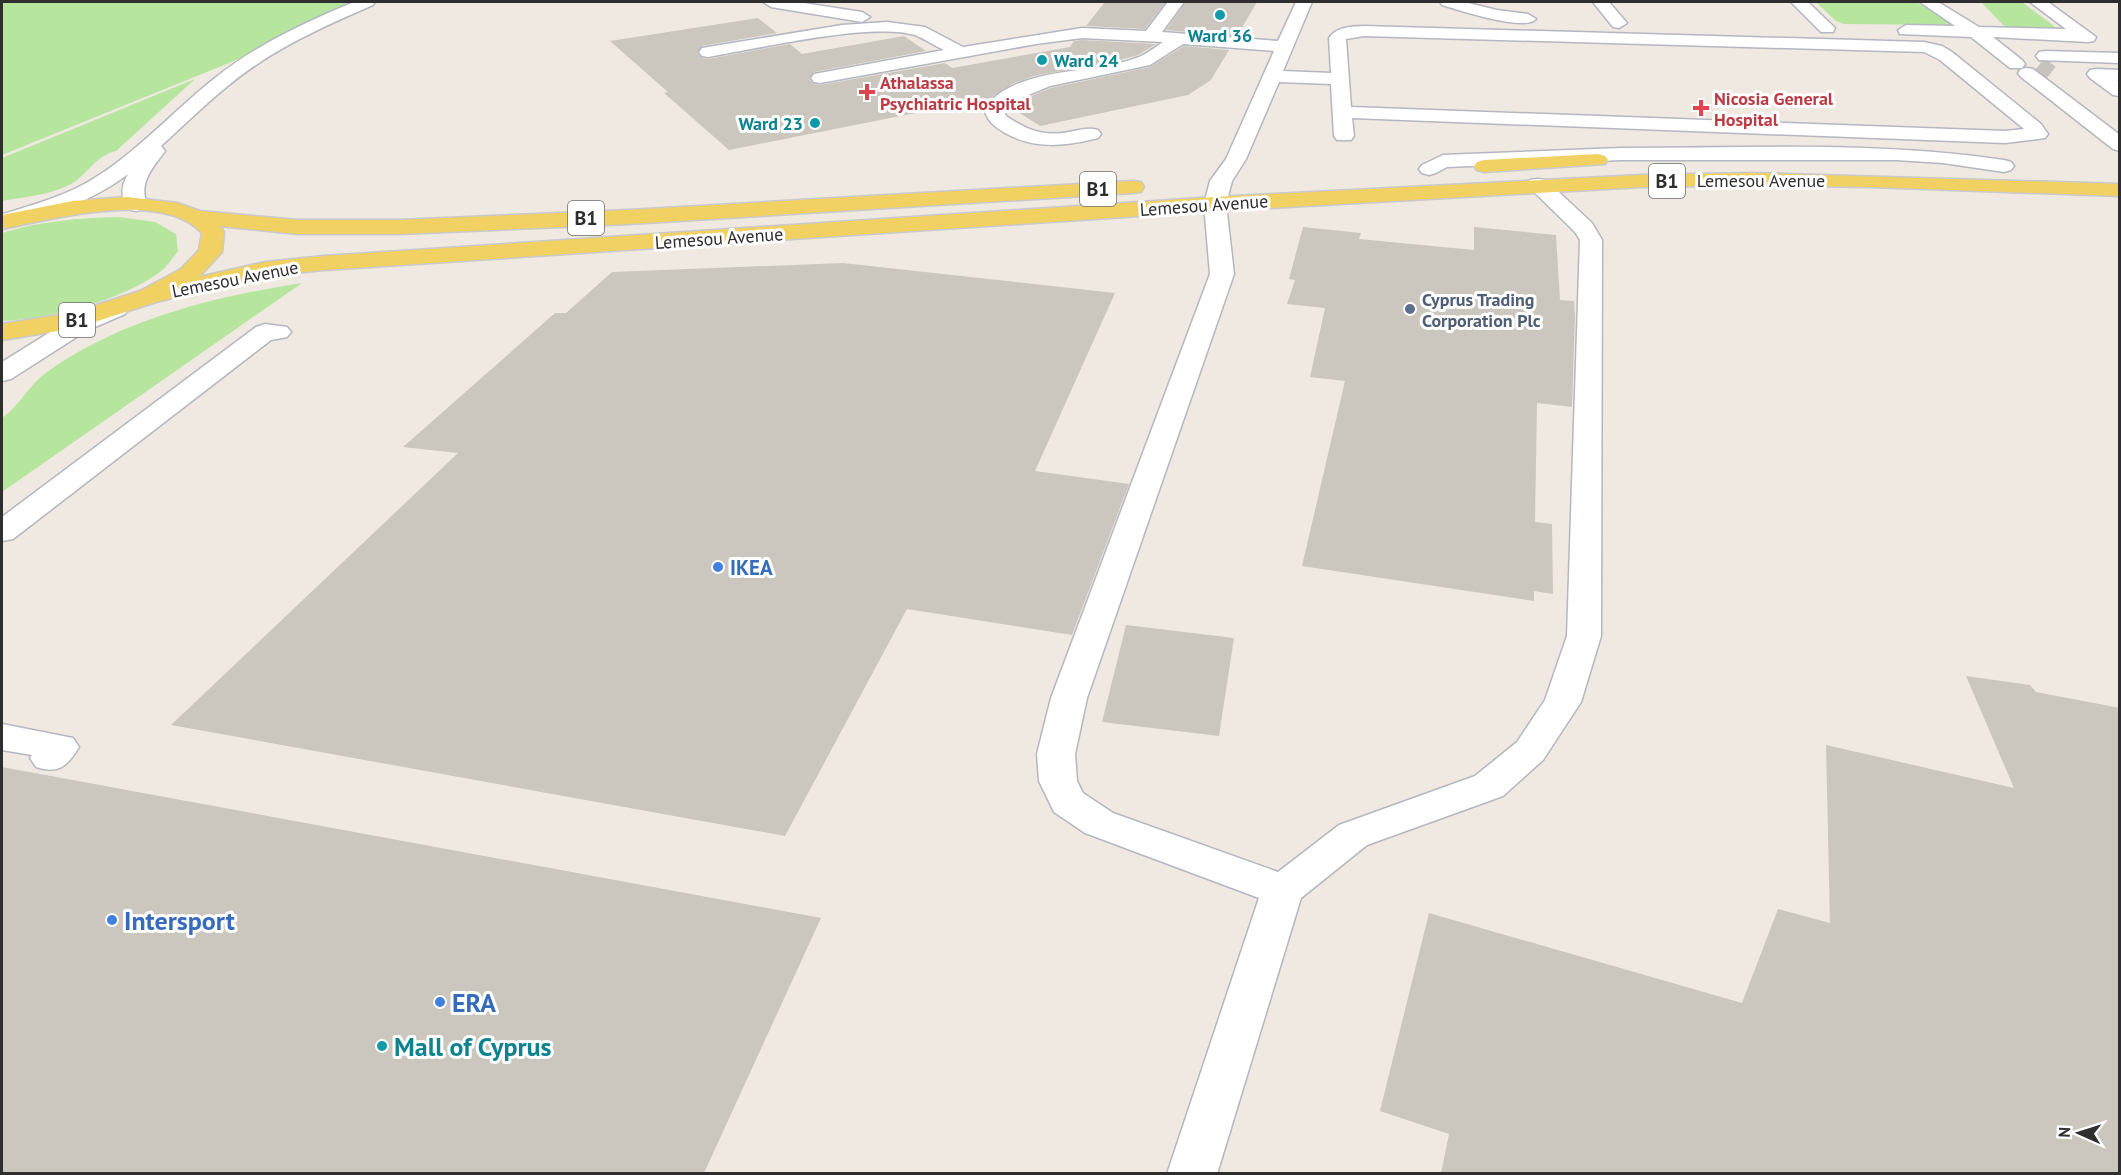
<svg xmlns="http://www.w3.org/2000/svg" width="2121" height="1175" viewBox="0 0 2121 1175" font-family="'PT Sans',sans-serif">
  <rect width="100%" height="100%" fill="#efe9e1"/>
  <g fill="#b6e59e">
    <path d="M 2,2 L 379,2 L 2,155 Z"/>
    <path d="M 1816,2 L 1916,2 L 1946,20 L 1950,25 L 1844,24 L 1836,21 Z"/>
    <path d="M 1981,2 L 2022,2 L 2058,29 L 2012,28 L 2003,25 Z"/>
    <path d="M 195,79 L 116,151 C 96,155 88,174 71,184 C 50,195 24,197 2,201 L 2,158 Z"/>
    <path d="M 119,217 L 155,222 L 176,234 L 178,251 C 172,258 167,267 160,272 C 121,301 49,319 2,321 L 2,233 C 40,221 79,218 119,217 Z"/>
    <path d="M 302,283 L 2,492 L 2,418 C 20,406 29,384 47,372 C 122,319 213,297 302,283 Z"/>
  </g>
  <g fill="#cbc7bf">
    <path d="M 1105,2 L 1166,2 L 1145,29 L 1086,26 Z"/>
    <path d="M 1186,2 L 1257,2 L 1237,36 L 1166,30 Z"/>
    <path d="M 758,18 L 777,33 L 702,46 L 697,53 L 702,58 L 708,59 L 790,44 L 802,54 L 904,36 L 926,51 L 814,72 L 809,79 L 814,84 L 820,85 L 945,63 L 952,68 L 1070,47 L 1074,41 L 1082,40 L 1156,44 L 1138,55 L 1120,60 L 1034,76 L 1014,83 L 991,98 L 729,150 L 664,93 L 668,92 L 610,41 Z"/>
    <path d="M 1184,46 L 1229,50 L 1211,80 L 1188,95 L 1040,126 L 1010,107 L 1015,103 L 1051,88 L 1150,67 Z"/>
    <path d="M 1303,227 L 1361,233 L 1359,239 L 1474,250 L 1474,227 L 1556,235 L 1560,300 L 1574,301 L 1575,317 L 1572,407 L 1537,403 L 1535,522 L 1552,524 L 1553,594 L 1534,591 L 1534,601 L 1302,566 L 1345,381 L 1310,377 L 1325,308 L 1287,304 L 1295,280 L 1289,279 Z"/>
    <path d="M 843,263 L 1115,293 L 1035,471 L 1129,484 L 1072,635 L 907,609 L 785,836 L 171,725 L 458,453 L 403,447 L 555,313 L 566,313 L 612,272 Z"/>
    <path d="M 1126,625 L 1234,638 L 1219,736 L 1102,722 Z"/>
    <path d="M 1966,676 L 2030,685 L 2036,692 L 2120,708 L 2120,1173 L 1441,1173 L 1449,1134 L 1380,1111 L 1429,913 L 1742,1003 L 1778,909 L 1830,923 L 1826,745 L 2014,788 Z"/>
    <path d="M 2,767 L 821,918 L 704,1173 L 2,1173 Z"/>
  </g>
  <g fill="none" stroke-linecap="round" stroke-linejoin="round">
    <path stroke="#c8c4bd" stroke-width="18" stroke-dasharray="18 9" stroke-linecap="butt" d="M 2039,65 L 2050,74"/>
    <defs>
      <g id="minor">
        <path d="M 354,2 L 375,2 L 373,5 C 322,27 271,50 229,85 C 205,104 183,126 161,146 L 165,151 C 153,168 138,182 147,204 L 144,209 L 136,211 L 128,209 C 120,197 121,186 128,174 C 94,200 52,215 11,226 L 2,221 L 3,214 C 32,205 62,197 88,182 C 136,154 172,112 215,78 C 256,45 306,22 354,2 Z"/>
        <path d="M 763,2 L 797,2 L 862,12 L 870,17 L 862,22 L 771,7 Z"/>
        <path d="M 1168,2 L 1184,2 L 1162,32 L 1278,41 L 1296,2 L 1312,2 L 1283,71 L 1331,73 L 1329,38 C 1338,26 1350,27 1364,26 L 1924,42 L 1942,46 L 1952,52 L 2041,124 L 2048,134 L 2045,138 L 2005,143 L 1352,118 L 1354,136 L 1351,140 L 1337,140 L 1334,136 L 1331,84 L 1279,82 L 1246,159 L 1232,181 L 1226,204 L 1234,274 L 1087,698 L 1075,754 L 1077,781 L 1083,793 L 1113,813 L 1278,872 L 1339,825 L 1475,776 L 1517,742 L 1545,700 L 1567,636 L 1580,240 L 1575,232 L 1527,185 L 1530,180 L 1538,179 L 1546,180 L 1592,223 L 1602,240 L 1601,636 L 1581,702 L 1543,760 L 1503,796 L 1367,845 L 1301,898 L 1217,1174 L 1167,1174 L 1259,898 L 1085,833 L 1054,812 L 1039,781 L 1037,754 L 1051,698 L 1210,274 L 1204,204 L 1210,181 L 1226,159 L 1274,51 L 1183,44 L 1150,65 L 1050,86 L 1014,101 L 1004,110 L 1006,116 C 1027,130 1043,137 1069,132 C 1079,130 1088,127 1098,130 L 1101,134 L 1098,138 C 1065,146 1036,150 1005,133 C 994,126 988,122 984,109 C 1015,65 1095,75 1139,57 C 1148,53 1155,47 1163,42 L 1082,38 L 1036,44 L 820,83 L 814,82 L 811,78 L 814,74 L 944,50 C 935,46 925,39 915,35 C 870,22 757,49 708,57 L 702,56 L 699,52 L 702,48 L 708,47 L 842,25 L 887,22 L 925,27 L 963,47 L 1082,28 L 1146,31 ZM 1364,36 L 1924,52 L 1940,60 L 2024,129 L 2005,131 L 1351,107 L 1346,39 Z"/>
        <path d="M 1440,2 L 1464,2 L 1497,10 L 1528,14 L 1536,19 C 1525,32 1459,10 1442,5 Z"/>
        <path d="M 1593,2 L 1609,2 L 1627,23 L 1619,28 L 1613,27 Z"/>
        <path d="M 1791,2 L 1808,2 L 1835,28 L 1833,32 L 1821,32 Z"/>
        <path d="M 1920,2 L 1938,2 L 1979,27 L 2066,29 L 2030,2 L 2048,2 L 2096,37 L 2094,41 L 2088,42 L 1993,37 L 2022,60 L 2025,64 L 2022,68 L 2010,68 L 1971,37 L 1900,34 L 1898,30 L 1906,25 L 1955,26 Z"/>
        <path d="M 2045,51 L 2120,53 L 2120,63 L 2039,60 L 2036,56 L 2039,52 Z"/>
        <path d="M 2027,68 L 2033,69 L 2120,135 L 2120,151 L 2113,149 L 2021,77 L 2018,73 L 2021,69 Z"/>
        <path d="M 2096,69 L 2120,70 L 2120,80 L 2117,80 L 2120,82 L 2120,96 L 2113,95 L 2090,78 L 2087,74 L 2090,70 Z"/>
        <path d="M 1621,148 C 1749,148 1877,141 2004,160 L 2011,162 L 2014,166 L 2011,170 L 2004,172 L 1943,163 L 1896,160 L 1621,160 L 1447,167 L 1436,173 L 1429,175 L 1422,173 L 1419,169 L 1422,165 L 1443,155 Z"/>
        <path d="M 116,302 L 125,304 L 128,309 L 125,314 L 86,331 L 11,379 L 2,381 L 2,362 L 68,321 Z"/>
        <path d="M 265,324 L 287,327 L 291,332 L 287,337 L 271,340 L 13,539 L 2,541 L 2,517 L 256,327 Z"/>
        <path d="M 2,724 L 73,738 L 79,747 C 67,767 58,774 36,767 L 30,758 L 32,755 L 2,750 Z"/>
      </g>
      <g id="major">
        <path d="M 1598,154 L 1605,156 L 1608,160 L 1605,164 L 1484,172 L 1477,170 L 1474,166 L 1477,162 L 1484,160 Z"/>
        <path d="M 1754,173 L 2120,184 L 2120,196 L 1872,187 L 1754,185 L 1642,187 L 1215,211 L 324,270 L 265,276 L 156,302 L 76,328 L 2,340 L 2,324 L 72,313 L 140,291 L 181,269 L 199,250 L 202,233 C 162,189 52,219 2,229 L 2,215 L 73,201 L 127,197 L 177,203 L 200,211 L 298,220 L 399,220 L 629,210 L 1133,181 L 1141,182 L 1144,187 L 1141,192 L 1133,193 L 629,224 L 399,234 L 298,234 L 220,226 L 224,232 L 222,252 L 199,277 L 265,262 L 324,256 L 1215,197 L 1642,175 Z"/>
      </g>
    </defs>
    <use href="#minor" stroke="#b4b7c1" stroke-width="3"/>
    <use href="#major" stroke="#c9c9c9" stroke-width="3"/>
    <use href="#minor" fill="#fff" fill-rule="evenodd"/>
    <use href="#major" fill="#f2d163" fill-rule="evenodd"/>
  </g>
  <g fill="#0f9aa8" stroke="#fff" stroke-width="2">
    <circle cx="1220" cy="15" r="6"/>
    <circle cx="1042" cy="60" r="6"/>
    <circle cx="815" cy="123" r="6"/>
    <circle cx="382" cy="1046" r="6"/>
  </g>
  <g fill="#e0444e" stroke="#fff" stroke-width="2">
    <path d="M864 83h6v6h6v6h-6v6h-6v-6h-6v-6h6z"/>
    <path d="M1698 99h6v6h6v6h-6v6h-6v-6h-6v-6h6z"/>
  </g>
  <circle fill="#5c6f8a" stroke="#fff" stroke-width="2" cx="1410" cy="309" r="6"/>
  <g fill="#3f7fe0" stroke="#fff" stroke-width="2">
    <circle cx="718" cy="567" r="6"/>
    <circle cx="112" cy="920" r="6"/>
    <circle cx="440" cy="1002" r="6"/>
  </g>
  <g text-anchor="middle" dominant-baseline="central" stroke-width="6" stroke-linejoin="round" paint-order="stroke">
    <g font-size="18" font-weight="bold" fill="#0d838f" stroke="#fff">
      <text x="1220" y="35">Ward 36</text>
      <text x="1054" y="60" text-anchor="start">Ward 24</text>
      <text x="803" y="123" text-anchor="end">Ward 23</text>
    </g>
    <g font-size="18" font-weight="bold" fill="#be3a42" stroke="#fff" text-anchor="start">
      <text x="880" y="82">Athalassa<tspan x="880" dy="21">Psychiatric Hospital</tspan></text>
      <text x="1714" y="98">Nicosia General<tspan x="1714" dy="21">Hospital</tspan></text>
    </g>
    <g font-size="18" fill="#2e2e2e" stroke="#fff">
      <text x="1761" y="180">Lemesou Avenue</text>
      <text transform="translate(1204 205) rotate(-4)">Lemesou Avenue</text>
      <text transform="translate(719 238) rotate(-4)">Lemesou Avenue</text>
      <text transform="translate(235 279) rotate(-11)">Lemesou Avenue</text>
    </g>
    <g font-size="18" font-weight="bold" fill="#4e5e75" stroke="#fff" text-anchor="start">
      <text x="1422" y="299">Cyprus Trading<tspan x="1422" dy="21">Corporation Plc</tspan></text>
    </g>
    <g fill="#fff" stroke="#6d6d6d" stroke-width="1.5">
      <rect x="1649" y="164" width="36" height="34" rx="4.5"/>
      <rect x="1080" y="172" width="36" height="34" rx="4.5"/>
      <rect x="568" y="201" width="36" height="34" rx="4.5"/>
      <rect x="59" y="303" width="36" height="34" rx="4.5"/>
    </g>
    <g font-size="20" font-weight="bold" fill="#2e2e2e">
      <text x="1667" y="181">B1</text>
      <text x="1098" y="189">B1</text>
      <text x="586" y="218">B1</text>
      <text x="77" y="320">B1</text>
    </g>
    <g font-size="21" font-weight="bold" fill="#366cbe" stroke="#fff" text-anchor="start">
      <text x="730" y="567">IKEA</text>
    </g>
    <g font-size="26" font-weight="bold" fill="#366cbe" stroke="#fff" text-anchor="start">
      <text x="124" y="920">Intersport</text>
      <text x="452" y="1002">ERA</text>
    </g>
    <g font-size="26" font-weight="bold" fill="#0d838f" stroke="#fff" text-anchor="start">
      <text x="394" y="1046">Mall of Cyprus</text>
    </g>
  </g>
  <rect width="2121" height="1175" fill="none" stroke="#2e2e2e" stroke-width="6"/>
  <g transform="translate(2079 1133) rotate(273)" stroke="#ffffff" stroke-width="4.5" paint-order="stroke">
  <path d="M0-4.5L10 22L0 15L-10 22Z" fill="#2e2e2e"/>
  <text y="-9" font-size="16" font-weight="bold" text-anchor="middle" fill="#2e2e2e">N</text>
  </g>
</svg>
